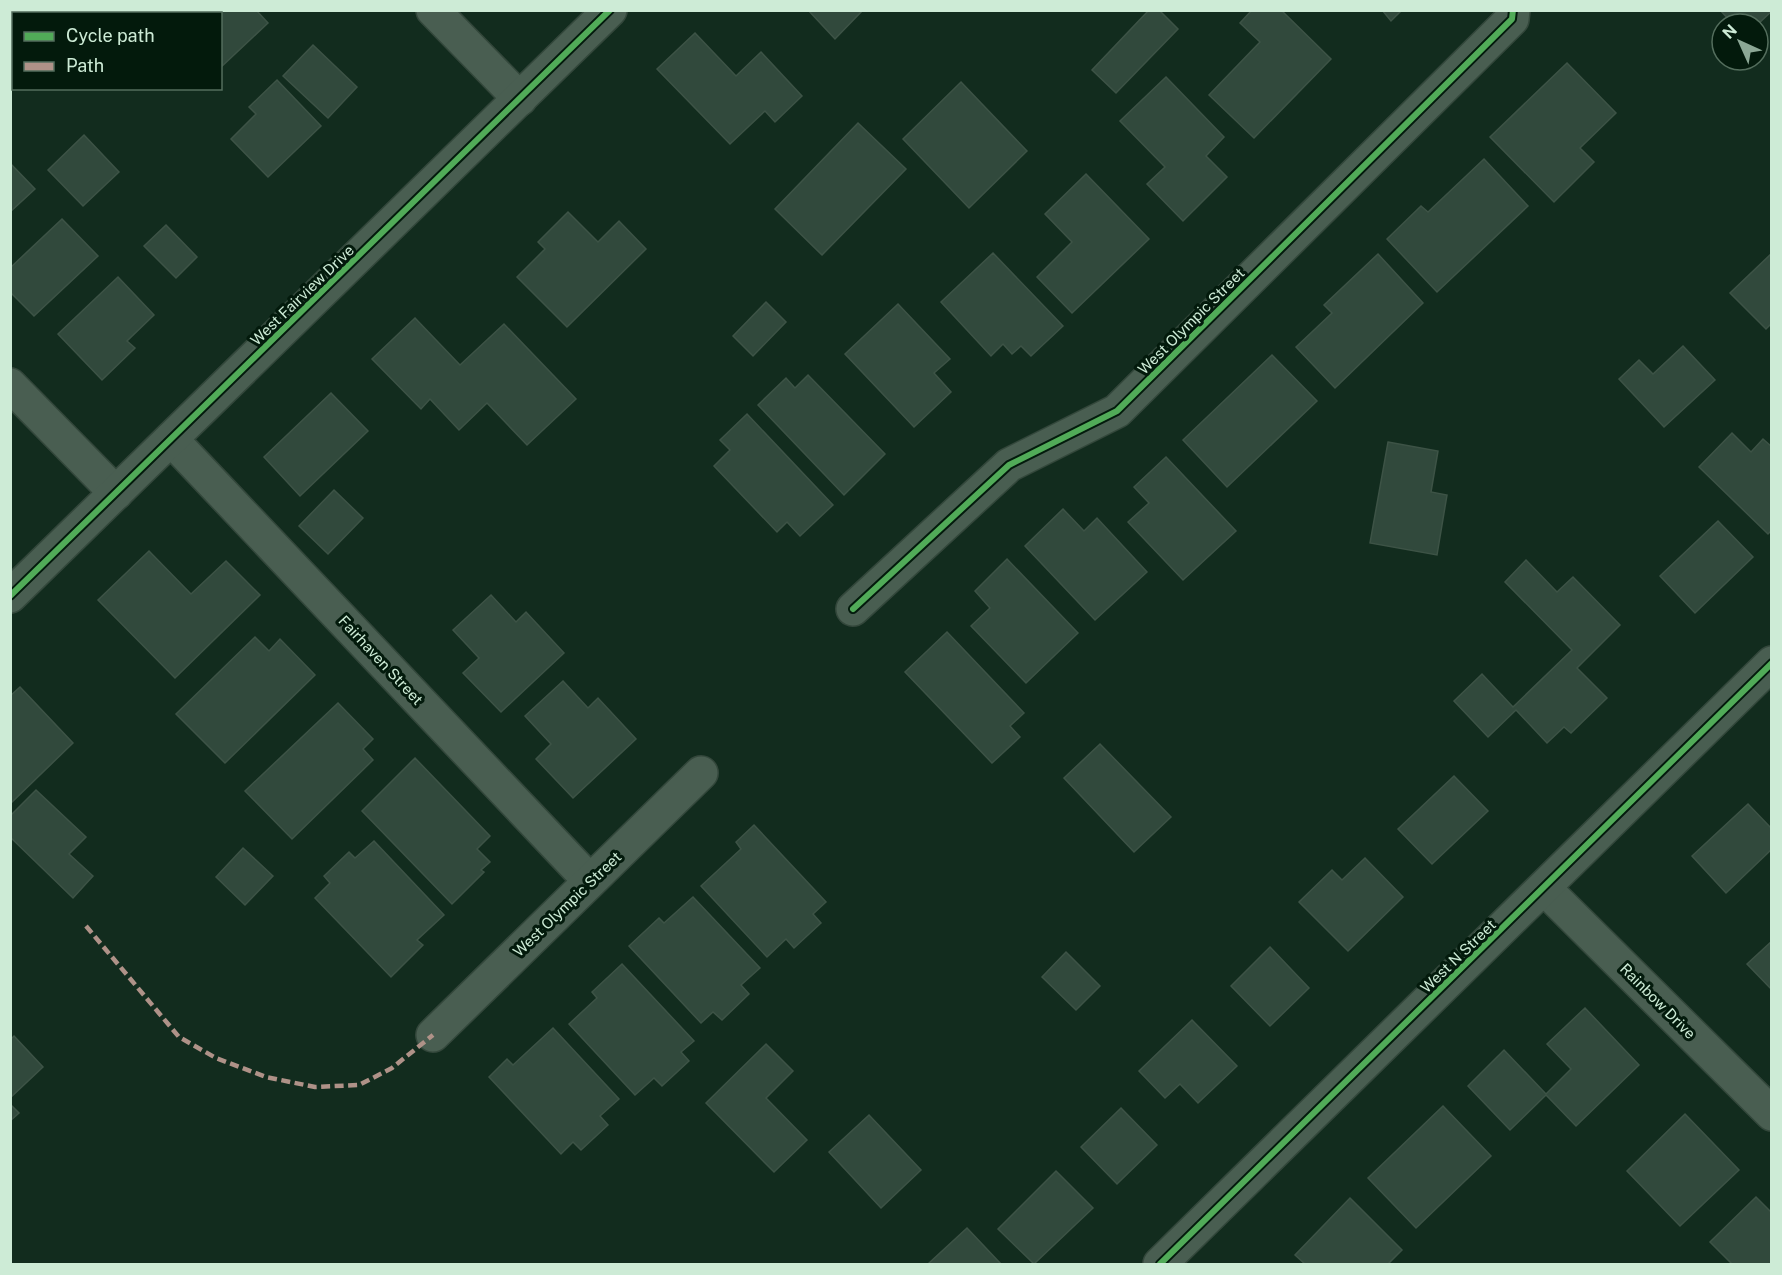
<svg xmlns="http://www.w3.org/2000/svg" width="1782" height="1275" viewBox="0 0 1782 1275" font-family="'Public Sans',sans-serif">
  <rect width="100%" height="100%" fill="#122c1e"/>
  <g fill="#31493c" stroke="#3d5346" stroke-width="1.5">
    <path d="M 136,10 L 165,10 L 162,14 L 139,14 Z"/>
    <path d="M 190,10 L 256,10 L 268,23 L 220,68 L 220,14 L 187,14 Z"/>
    <path d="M 808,10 L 863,10 L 835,39 Z"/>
    <path d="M 1149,10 L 1159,10 L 1178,29 L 1116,93 L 1092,70 Z"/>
    <path d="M 1252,10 L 1281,10 L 1331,59 L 1254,138 L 1209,95 L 1260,42 L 1240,23 Z"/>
    <path d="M 1382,10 L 1402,10 L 1391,21 Z"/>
    <path d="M 1720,10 L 1772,10 L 1772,11 L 1758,24 L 1733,24 Z"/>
    <path d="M 695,33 L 736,76 L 761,52 L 802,96 L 775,122 L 765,111 L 730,144 L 657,69 Z"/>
    <path d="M 313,45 L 357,87 L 328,118 L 283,76 Z"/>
    <path d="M 1567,63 L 1616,113 L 1580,148 L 1594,162 L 1554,202 L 1490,137 Z"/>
    <path d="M 1166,77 L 1224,137 L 1206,156 L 1227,177 L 1183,221 L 1147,184 L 1165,167 L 1120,121 Z"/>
    <path d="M 277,80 L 321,126 L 268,177 L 231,139 L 256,114 L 249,107 Z"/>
    <path d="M 961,82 L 1027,151 L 969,208 L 903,139 Z"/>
    <path d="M 858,123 L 906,169 L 822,255 L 775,209 Z"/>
    <path d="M 84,135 L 119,172 L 83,206 L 48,170 Z"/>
    <path d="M 1484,159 L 1528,206 L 1437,292 L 1387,239 L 1421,206 L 1428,212 Z"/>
    <path d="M 10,163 L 35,189 L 10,212 Z"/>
    <path d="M 1086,174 L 1149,239 L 1072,313 L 1037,277 L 1072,242 L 1045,214 Z"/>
    <path d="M 568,212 L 598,242 L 619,221 L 646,249 L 567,327 L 517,277 L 545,249 L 538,242 Z"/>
    <path d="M 62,219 L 98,256 L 34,316 L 10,292 L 10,268 Z"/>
    <path d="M 166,225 L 197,257 L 176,278 L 144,246 Z"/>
    <path d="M 993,253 L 1063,326 L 1031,356 L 1021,346 L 1012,354 L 1003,344 L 991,356 L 941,302 Z"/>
    <path d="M 1772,253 L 1772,323 L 1766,329 L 1730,293 Z"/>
    <path d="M 1378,254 L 1423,303 L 1335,388 L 1296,347 L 1332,313 L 1324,305 Z"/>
    <path d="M 118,277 L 154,315 L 127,341 L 135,348 L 102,380 L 58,334 Z"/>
    <path d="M 766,302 L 786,322 L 753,356 L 733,336 Z"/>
    <path d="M 898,304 L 950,359 L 934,373 L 951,392 L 914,427 L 845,354 Z"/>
    <path d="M 415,318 L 460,365 L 504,324 L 576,399 L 527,445 L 487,403 L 459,430 L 430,399 L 421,409 L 372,359 Z"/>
    <path d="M 1683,346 L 1715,380 L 1664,427 L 1619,379 L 1639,360 L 1653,374 Z"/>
    <path d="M 1272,355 L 1317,401 L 1227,487 L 1183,440 Z"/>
    <path d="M 808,375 L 885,454 L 844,495 L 758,405 L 786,378 L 795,388 Z"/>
    <path d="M 331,393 L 368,431 L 300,496 L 264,457 Z"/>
    <path d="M 747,414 L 833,505 L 800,536 L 787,522 L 777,532 L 714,466 L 730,450 L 720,440 Z"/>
    <path d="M 1732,433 L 1751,452 L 1763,439 L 1772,447 L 1772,530 L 1768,534 L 1699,467 Z"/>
    <path d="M 1388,442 L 1438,451 L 1431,492 L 1447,495 L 1437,555 L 1370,543 Z"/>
    <path d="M 1166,457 L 1236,531 L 1183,580 L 1128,522 L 1149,503 L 1134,487 Z"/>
    <path d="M 334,490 L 363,518 L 328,554 L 299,526 Z"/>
    <path d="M 1063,509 L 1084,531 L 1097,518 L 1147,572 L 1095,620 L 1025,546 Z"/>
    <path d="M 1718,521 L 1753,557 L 1695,613 L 1660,576 Z"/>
    <path d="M 149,551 L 191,594 L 226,561 L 260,595 L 175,678 L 98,600 Z"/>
    <path d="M 1007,559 L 1078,633 L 1026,683 L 971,626 L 990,608 L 975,591 Z"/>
    <path d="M 1526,560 L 1557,592 L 1573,577 L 1620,625 L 1577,668 L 1607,698 L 1571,733 L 1564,727 L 1547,743 L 1516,710 L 1488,737 L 1454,701 L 1482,674 L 1513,707 L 1572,650 L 1505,582 Z"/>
    <path d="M 491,595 L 516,622 L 526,612 L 564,653 L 501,712 L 463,673 L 479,658 L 453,630 Z"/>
    <path d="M 947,632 L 1024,713 L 1010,726 L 1020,737 L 992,763 L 905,672 Z"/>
    <path d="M 255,637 L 269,651 L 280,639 L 315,675 L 225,763 L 176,714 Z"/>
    <path d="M 563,681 L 588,708 L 598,698 L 636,739 L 573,798 L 536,759 L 551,744 L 525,716 Z"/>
    <path d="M 20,687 L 73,743 L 10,804 L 10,696 Z"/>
    <path d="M 338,703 L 373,739 L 363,749 L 373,760 L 292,839 L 245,791 Z"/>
    <path d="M 1100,744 L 1171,817 L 1134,852 L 1064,778 Z"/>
    <path d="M 415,758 L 490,836 L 477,849 L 490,862 L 481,870 L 484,872 L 452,904 L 362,811 Z"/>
    <path d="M 1454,776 L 1488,811 L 1432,864 L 1398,829 Z"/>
    <path d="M 36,790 L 86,837 L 69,854 L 93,876 L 73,898 L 10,837 L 10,816 Z"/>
    <path d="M 1748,804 L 1772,829 L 1772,849 L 1726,893 L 1692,856 Z"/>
    <path d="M 754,825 L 826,902 L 813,914 L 821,923 L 794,948 L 786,939 L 767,957 L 701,886 L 741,849 L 736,842 Z"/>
    <path d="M 374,841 L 444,915 L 417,940 L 423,945 L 391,977 L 315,898 L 330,883 L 324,876 L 349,852 L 355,858 Z"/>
    <path d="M 243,848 L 273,876 L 245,905 L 216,877 Z"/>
    <path d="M 1365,858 L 1403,897 L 1348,951 L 1299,902 L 1332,870 L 1342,880 Z"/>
    <path d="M 693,897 L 760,968 L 741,985 L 749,994 L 722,1020 L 713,1012 L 701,1023 L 629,946 L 659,918 L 664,923 Z"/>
    <path d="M 1772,941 L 1772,990 L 1747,964 Z"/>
    <path d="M 1270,947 L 1309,988 L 1270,1026 L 1231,986 Z"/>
    <path d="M 1066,952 L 1100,986 L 1076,1010 L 1042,977 Z"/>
    <path d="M 622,964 L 694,1041 L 681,1052 L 689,1061 L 662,1086 L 654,1078 L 635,1095 L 569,1024 L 597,998 L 592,992 Z"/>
    <path d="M 1585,1008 L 1639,1065 L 1576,1126 L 1546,1095 L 1510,1130 L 1468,1086 L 1504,1050 L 1546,1094 L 1571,1069 L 1547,1044 Z"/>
    <path d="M 1192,1020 L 1237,1066 L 1198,1103 L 1180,1084 L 1165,1098 L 1139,1071 Z"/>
    <path d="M 553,1028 L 619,1099 L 600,1116 L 608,1125 L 581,1150 L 573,1142 L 561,1154 L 489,1077 L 507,1059 L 513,1065 Z"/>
    <path d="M 14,1036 L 43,1067 L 10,1098 L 10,1040 Z"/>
    <path d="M 766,1044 L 793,1071 L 766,1098 L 807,1140 L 774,1172 L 706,1103 Z"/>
    <path d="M 10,1104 L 19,1113 L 10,1121 Z"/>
    <path d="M 1443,1106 L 1491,1156 L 1416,1228 L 1368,1178 Z"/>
    <path d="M 1121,1108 L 1157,1145 L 1117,1184 L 1081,1147 Z"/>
    <path d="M 1685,1114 L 1739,1170 L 1680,1226 L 1627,1171 Z"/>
    <path d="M 869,1115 L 921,1170 L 881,1208 L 829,1152 Z"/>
    <path d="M 1056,1171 L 1093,1208 L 1034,1264 L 998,1229 Z"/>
    <path d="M 1756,1197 L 1772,1213 L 1772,1264 L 1732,1264 L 1710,1242 Z"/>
    <path d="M 1350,1198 L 1402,1250 L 1388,1264 L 1305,1264 L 1295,1255 Z"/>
    <path d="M 967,1228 L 1001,1264 L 928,1264 Z"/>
  </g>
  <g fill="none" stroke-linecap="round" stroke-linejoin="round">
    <defs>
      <g id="minor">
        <path d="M 433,10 L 520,99"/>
        <path d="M 10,385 L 116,493"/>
        <path d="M 171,439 L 590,881"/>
        <path d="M 10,596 L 610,10"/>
        <path d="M 853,609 L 1009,465 L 1117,411 L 1512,19 L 1513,10"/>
        <path d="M 1544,888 L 1772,1114"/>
        <path d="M 433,1035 L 701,773"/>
        <path d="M 1160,1264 L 1772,663"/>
      </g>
    </defs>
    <use href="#minor" stroke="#33473b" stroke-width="36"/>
    <use href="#minor" stroke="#495e51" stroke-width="33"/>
    <path stroke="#af9288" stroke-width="4.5" stroke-dasharray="9 4.5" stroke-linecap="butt" d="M 86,926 L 179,1037 L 216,1058 L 266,1077 L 315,1087 L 359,1085 L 392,1068 L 433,1035"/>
    <defs>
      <g id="cycleway">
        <path d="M 10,596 L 610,10"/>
        <path d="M 853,609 L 1009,465 L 1117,411 L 1512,19 L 1513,10"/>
        <path d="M 1160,1264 L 1772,663"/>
      </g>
    </defs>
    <use href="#cycleway" stroke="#031a0c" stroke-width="10"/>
    <use href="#cycleway" stroke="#51ab58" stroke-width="6"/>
  </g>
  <g text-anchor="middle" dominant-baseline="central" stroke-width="6" stroke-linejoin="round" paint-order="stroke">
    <g font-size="15" fill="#cdebd6" stroke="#031a0c">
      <text transform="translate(302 295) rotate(-44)">West Fairview Drive</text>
      <text transform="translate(1191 321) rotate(-45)">West Olympic Street</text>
      <text transform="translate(381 660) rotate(47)">Fairhaven Street</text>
      <text transform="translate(567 904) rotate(-44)">West Olympic Street</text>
      <text transform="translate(1458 956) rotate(-44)">West N Street</text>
      <text transform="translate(1658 1001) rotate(45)">Rainbow Drive</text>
    </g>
  </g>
  <rect width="1782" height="1275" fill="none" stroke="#cdebd6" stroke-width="24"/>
  <rect x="12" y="12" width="210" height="78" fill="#031a0c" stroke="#546e5d" stroke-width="1.5"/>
  <rect x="24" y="32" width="30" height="9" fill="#51ab58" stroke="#546e5d" stroke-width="1.5"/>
  <text x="66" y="42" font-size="18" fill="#cdebd6">Cycle path</text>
  <rect x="24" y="62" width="30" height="9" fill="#af9288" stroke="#546e5d" stroke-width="1.5"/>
  <text x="66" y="72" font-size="18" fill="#cdebd6">Path</text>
  <g transform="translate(1740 42) rotate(315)"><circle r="28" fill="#031a0c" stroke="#546e5d" stroke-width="1.5"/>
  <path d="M0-4.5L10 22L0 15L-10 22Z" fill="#8ca896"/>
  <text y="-9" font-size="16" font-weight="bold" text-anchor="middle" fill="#cdebd6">N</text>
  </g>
</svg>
